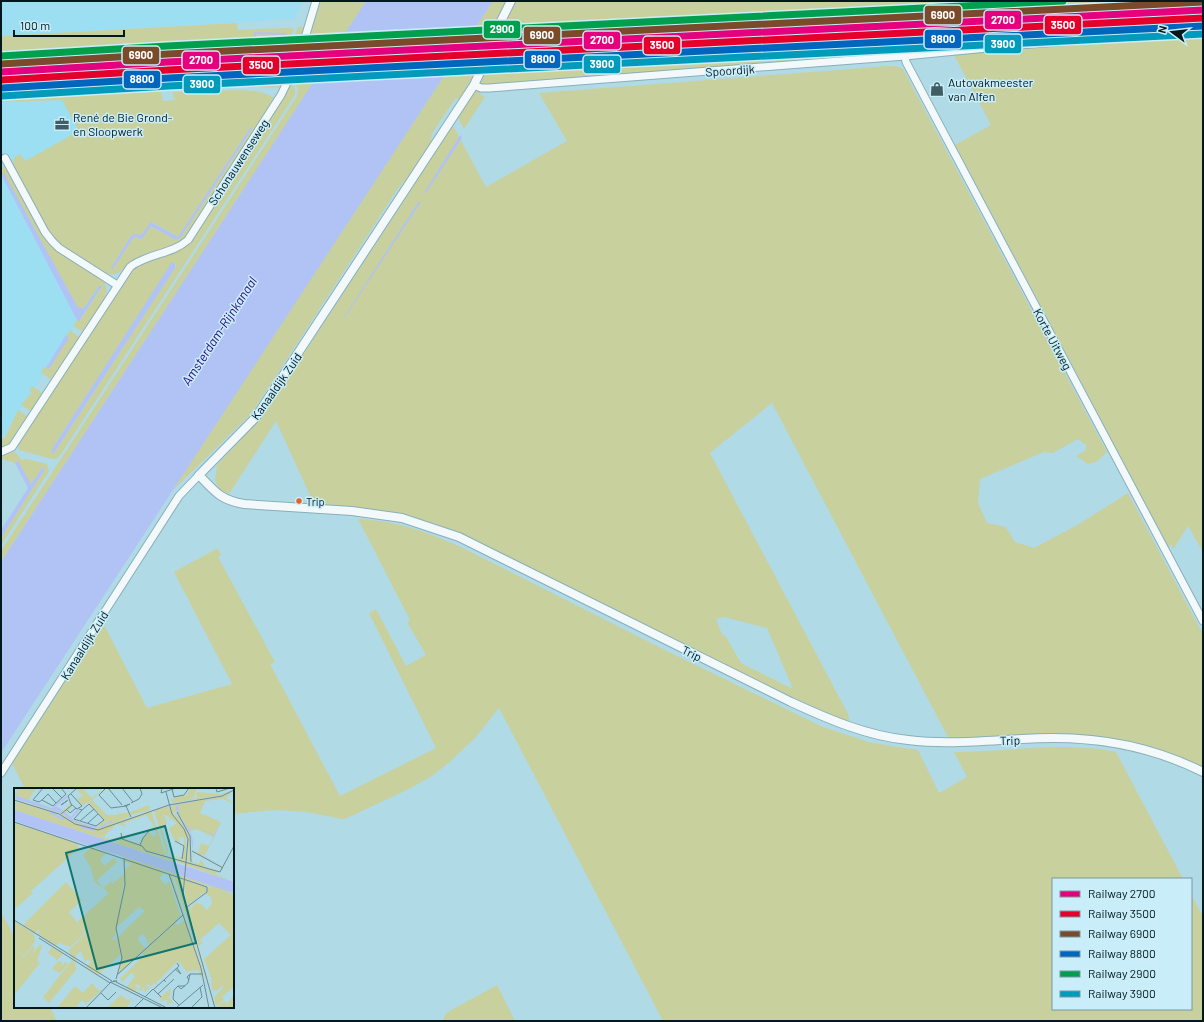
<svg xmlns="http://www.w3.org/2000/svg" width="1204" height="1022" viewBox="0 0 1204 1022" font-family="Barlow,sans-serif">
  <rect width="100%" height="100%" fill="#b1dae7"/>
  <g fill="#9cdef2">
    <path d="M 1,1 L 303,1 L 294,19 L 1,36 Z"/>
    <path d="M 1157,1 L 1203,1 L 1203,13 L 516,48 L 514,50 L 276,61 L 262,64 L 116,69 L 1,77 L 1,58 L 299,45 Z"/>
    <path d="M 70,98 L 89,135 L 116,263 L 3,437 L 1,437 L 1,99 Z"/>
  </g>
  <g fill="#c8d09e" fill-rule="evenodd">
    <path d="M 321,1 L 361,1 L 365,3 L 1,562 L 1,551 L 297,96 L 298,88 L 293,81 L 307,44 Z"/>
    <path d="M 493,1 L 506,1 L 493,25 L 484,54 L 461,98 L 455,99 L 431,135 L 432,142 L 413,172 L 399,187 L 255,408 L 247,418 L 171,492 Z"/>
    <path d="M 516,1 L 726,2 L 1157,1 L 499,34 L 506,18 Z"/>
    <path d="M 1189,14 L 1188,30 L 999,43 L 920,51 L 493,86 L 482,85 L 480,81 L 494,51 L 514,50 L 515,48 L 1017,24 Z"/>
    <path d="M 237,23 L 238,30 L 289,28 L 294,29 L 287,46 L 1,58 L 1,36 Z"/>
    <path d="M 298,27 L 305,27 L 299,46 L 290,46 Z"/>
    <path d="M 1197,33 L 1203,33 L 1203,552 L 1188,526 L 1174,548 L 1172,548 L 1172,544 L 1167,548 L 1164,546 L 1088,395 L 955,145 L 991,125 L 953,53 L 1011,50 L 1012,47 L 1175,35 L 1177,37 L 1194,35 Z"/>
    <path d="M 284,60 L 294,60 L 286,78 L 280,72 Z"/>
    <path d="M 280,61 L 277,72 L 285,81 L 283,86 L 278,88 L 238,86 L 1,93 L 1,77 L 116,69 L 262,64 Z"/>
    <path d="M 889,66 L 896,66 L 903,69 L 1107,452 L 1096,462 L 1088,464 L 1076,456 L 1086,450 L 1086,445 L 1078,439 L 1053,453 L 1044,452 L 980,479 L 978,503 L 987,523 L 1006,527 L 1015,542 L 1034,548 L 1079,524 L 1128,493 L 1203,634 L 1203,768 L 1121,741 L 1096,737 L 1067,735 L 949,739 L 772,403 L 710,453 L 848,714 L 850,723 L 831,716 L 781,692 L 451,531 C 405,512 364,510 314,504 L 276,421 L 229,494 L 221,490 L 217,485 L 215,480 L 217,465 L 263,416 L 398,210 L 452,124 L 486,187 L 567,141 L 539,93 ZM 724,617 L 767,628 L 793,689 L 741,663 L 726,637 L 722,634 L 716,619 Z"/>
    <path d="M 291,84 L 295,88 L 295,95 L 61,454 L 56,459 L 52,459 L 19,450 L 18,448 L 19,443 L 128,274 C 131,270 135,266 139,263 C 158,253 174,258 191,241 ZM 174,262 L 176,265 L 175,268 L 54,453 L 52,453 L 52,449 L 172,263 Z"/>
    <path d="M 243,90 L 261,92 L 273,97 L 273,102 L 187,235 C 174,252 149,248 132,261 C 122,269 119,278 105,273 L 60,245 L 50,233 L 13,165 L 14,158 L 20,154 L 25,161 L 79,131 L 62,100 L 1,102 L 1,96 L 161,92 L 163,101 L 176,100 L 173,97 L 173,92 ZM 251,127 L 252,129 L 180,238 L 176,240 L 151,226 L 141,239 L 135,237 L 133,238 L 113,269 L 111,269 L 111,268 L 131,236 L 141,235 L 152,222 L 178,237 Z"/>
    <path d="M 480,91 L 480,94 L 485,97 L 464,129 L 457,116 L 471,93 Z"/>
    <path d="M 1,166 L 6,168 L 8,171 L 45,238 C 59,256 83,267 102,280 C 106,284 108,289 106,294 C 104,304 89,321 83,330 L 81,331 L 73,326 L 77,320 L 81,319 L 102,286 L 99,286 L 84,308 L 80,308 L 77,306 L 4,174 L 1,175 Z"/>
    <path d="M 70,330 L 79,337 L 52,378 L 50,379 L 41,372 L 44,367 L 48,369 Z"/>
    <path d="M 32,386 L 41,392 L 42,394 L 32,410 L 29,410 L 21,405 L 32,392 L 29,391 Z"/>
    <path d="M 18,410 L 28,417 L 10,444 L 1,448 L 1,438 L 5,438 Z"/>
    <path d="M 12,451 L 15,452 L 22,460 L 26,459 L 47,464 L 49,471 L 1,545 L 1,538 L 45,469 L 42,468 L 32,483 L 29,483 L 18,461 L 15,463 L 1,459 L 1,455 Z"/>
    <path d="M 358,519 C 371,520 383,521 396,524 C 419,529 440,538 461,547 L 665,650 L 823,727 L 872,743 L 918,750 L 939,793 L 967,777 L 954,752 C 1008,752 1062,741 1116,752 L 1183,879 L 1053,879 L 1053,1009 L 1191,1009 L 1191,894 L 1203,917 L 1203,1021 L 663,1021 L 499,708 L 475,738 L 451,761 L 432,776 L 411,788 L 347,818 L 342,819 L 307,812 L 275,810 L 233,814 L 233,789 L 25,789 L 12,763 L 103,623 L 147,708 L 232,684 L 174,572 L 218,548 L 221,555 L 218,557 L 275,662 L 270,664 L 340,796 L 436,748 L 369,613 L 376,609 L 406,666 L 426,655 L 407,622 L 410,620 Z"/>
    <path d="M 1,912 L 15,938 L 15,1007 L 50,1007 L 57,1021 L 1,1021 Z"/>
    <path d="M 497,985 L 515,1021 L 441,1021 L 443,1020 L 446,1013 Z"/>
  </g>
  <g fill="#b1c3f4">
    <path d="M 366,1 L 493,1 L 1,753 L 1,562 Z"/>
    <path d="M 251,127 L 252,129 L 180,238 L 176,240 L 151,226 L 142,239 L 135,237 L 133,238 L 113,269 L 111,269 L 111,268 L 131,236 L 134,234 L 141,235 L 151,222 L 178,237 Z"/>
    <path d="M 460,135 L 462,138 L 426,193 L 424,193 Z"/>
    <path d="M 4,173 L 77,306 L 80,308 L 84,308 L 99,286 L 102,286 L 79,321 L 77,320 L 2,176 Z"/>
    <path d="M 419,201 L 421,202 L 345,317 L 344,317 Z"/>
    <path d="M 172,262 L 175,263 L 175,268 L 54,453 L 52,453 L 52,449 Z"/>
    <path d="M 66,335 L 69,338 L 49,369 L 46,368 Z"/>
    <path d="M 18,461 L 31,484 L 42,468 L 45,469 L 1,538 L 1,530 L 28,488 L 15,463 Z"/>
  </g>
  <g fill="#b1dae7">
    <path d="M 472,36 L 462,52 L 326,59 L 336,43 Z"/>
    <path d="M 297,45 L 291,61 L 284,61 L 289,46 Z"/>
  </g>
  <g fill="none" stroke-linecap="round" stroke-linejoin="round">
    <path stroke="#b1c3f4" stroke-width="2" d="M 254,73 L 255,33 L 286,34"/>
    <defs>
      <g id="minor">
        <path d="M 905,56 L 906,62 L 1203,621"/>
        <path d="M 474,85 L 481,88 L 489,88 L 905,56 L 1019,45 L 1203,31"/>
        <path d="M 5,158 L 45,232 L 52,241 L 59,248 L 117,285"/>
        <path d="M 1,452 L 12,447 L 130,267 C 148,253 171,255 188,240 L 281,95 L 297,62 L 304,41 L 316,1"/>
        <path d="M 1,773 L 179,496 L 199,475"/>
      </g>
      <path id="tertiary" d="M 511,1 L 496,31 L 490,51 L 474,85 L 256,417 L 199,475 C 215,492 221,500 244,504 L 352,511 L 402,518 L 459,537 L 791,702 C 828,719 867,736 908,740 C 956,746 1005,738 1054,738 C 1105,738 1157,749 1203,772"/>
    </defs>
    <use href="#minor" stroke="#88afba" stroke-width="9"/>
    <use href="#tertiary" stroke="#88afba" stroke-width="10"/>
    <use href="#minor" stroke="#f3f9fb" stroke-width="7"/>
    <use href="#tertiary" stroke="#f3f9fb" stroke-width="8"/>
    <defs>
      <path id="rail-1" d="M 1,72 L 168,62 L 1203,10"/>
      <path id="rail-2" d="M 1,80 L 168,70 L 1203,18"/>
      <path id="rail-3" d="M 1,64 L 168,54 L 1203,2"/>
      <path id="rail-4" d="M 2,88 L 169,78 L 1203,26"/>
      <path id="rail-5" d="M 1,56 L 167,46 L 1063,1"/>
      <path id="rail-6" d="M 2,96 L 169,86 L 1203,34"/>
    </defs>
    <use href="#rail-1" stroke="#c9eef9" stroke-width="10"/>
    <use href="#rail-2" stroke="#c9eef9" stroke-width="10"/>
    <use href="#rail-3" stroke="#c9eef9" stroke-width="10"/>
    <use href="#rail-4" stroke="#c9eef9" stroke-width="10"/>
    <use href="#rail-5" stroke="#c9eef9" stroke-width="10"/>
    <use href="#rail-6" stroke="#c9eef9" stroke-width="10"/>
    <use href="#rail-1" stroke="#e5007d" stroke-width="7"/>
    <use href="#rail-2" stroke="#e4002b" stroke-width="7"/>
    <use href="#rail-3" stroke="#7a4b2a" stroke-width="7"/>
    <use href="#rail-4" stroke="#0065bd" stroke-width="7"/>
    <use href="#rail-5" stroke="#009f4e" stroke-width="7"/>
    <use href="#rail-6" stroke="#009abc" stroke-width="7"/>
  </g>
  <defs>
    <symbol id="shop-bare" viewBox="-9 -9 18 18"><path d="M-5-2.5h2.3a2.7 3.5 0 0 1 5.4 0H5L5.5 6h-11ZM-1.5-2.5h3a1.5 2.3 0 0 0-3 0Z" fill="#405c64" stroke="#c9eef9" stroke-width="2.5" paint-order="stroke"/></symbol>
    <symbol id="office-bare" viewBox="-9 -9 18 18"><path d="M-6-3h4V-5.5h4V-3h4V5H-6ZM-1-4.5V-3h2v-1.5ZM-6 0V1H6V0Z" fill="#405c64" stroke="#c9eef9" stroke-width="2.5" paint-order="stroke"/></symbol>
  </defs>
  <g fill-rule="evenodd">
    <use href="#shop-bare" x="927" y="79" width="20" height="20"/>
    <use href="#office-bare" x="52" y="114" width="20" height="20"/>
  </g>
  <circle fill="#e66122" stroke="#c9eef9" stroke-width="1.5" cx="299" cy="501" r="3.5"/>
  <g text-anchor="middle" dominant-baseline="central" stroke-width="3" stroke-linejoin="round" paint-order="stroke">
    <g font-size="11" fill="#03181e" stroke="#c9eef9" text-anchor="start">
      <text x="306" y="501">Trip</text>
    </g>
    <g font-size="12" fill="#03181e" stroke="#c9eef9">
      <text transform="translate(730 70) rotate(-4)">Spoordijk</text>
      <text transform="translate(238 162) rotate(-57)">Schonauwenseweg</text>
      <text transform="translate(1053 339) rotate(62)">Korte Uitweg</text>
      <text transform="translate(276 386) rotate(-55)">Kanaaldijk Zuid</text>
      <text transform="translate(84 645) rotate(-58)">Kanaaldijk Zuid</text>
      <text transform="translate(692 653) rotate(26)">Trip</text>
      <text transform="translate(1010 740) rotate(-2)">Trip</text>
    </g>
    <g font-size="12" fill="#03181e" stroke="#c9eef9" text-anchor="start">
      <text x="948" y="82">Autovakmeester<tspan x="948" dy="14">van Alfen</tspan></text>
      <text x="73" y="117">René de Bie Grond-<tspan x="73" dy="14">en Sloopwerk</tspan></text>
    </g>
    <g font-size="13" font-style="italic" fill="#270588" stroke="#c9eef9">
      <text transform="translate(219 331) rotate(-57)">Amsterdam-Rijnkanaal</text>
    </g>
  </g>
  <g transform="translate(14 788)">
    <rect width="220" height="220" fill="#b1dae7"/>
    <path d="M 23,0 L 17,7 L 15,13 L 3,8 L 2,1 L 2,10 L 47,25 L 56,16 L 55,12 L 58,18 L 50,27 L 78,40 L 94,37 L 99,34 L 98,32 L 93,37 L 90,34 L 90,37 L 83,39 L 90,31 L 74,14 L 69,18 L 63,11 L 69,8 L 61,0 L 68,0 L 78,10 L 91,0 L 78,12 L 93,27 L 104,27 L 103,23 L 105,26 L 115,24 L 115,29 L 96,37 L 137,23 L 152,68 L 131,62 L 150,69 L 162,70 L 162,72 L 160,74 L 0,22 L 4,19 L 0,19 L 0,15 L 5,15 L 0,13 L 42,26 L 62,36 L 48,27 L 50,24 L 47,26 L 1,11 L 2,1 ZM 132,27 L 140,37 L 135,42 L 140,39 L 142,47 L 140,49 L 135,44 L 128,51 L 127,57 L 108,50 L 108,44 L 104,54 L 89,49 L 103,36 L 112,39 L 110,35 ZM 177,0 L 181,0 L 182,2 L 180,9 L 174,11 L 183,10 L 182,4 L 206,6 L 220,2 L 208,7 L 158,15 L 157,11 L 173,7 ZM 220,3 L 212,10 L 220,16 L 209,11 L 191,13 L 186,25 L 207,34 L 191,67 L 187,67 L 209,79 L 205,83 L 192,79 L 206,83 L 207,79 L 181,65 L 181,67 L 180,64 L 178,73 L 185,76 L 187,71 L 191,78 L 187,78 L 203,83 L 202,86 L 220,94 L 163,74 L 164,70 L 184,77 L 178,74 L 179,64 L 184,65 L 187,55 L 195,58 L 199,49 L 182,41 L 176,43 L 166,28 L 163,18 L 183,13 L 162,18 L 163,23 L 159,25 L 157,18 L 158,17 L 160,21 L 159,17 L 210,8 ZM 135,17 L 136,22 L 117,27 L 116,24 ZM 154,18 L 172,45 L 172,70 L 174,71 L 173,48 L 160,26 L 162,25 L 175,47 L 176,73 L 159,68 L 169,69 L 170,49 L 165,49 L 166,54 L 160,52 L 155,40 L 163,35 L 150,26 L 153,35 L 147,39 L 154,62 L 154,69 L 140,22 ZM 0,35 L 63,55 L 65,60 L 17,103 L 19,105 L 0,122 ZM 77,59 L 93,65 L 86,71 L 90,78 L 100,70 L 103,74 L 83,92 L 89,100 L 101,90 L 97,95 L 98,96 L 110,86 L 110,92 L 102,147 L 98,150 L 100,152 L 103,150 L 107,166 L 84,187 L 72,179 L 77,174 L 74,171 L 71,174 L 67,163 L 62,167 L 63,173 L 56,168 L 57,166 L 54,163 L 72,145 L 63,134 L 95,105 L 80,93 L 77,80 L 69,67 ZM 107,68 L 209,101 L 220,106 L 118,74 ZM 111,71 L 150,85 L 145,90 L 152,97 L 155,93 L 167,128 L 135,157 L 130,146 L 126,147 L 124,153 L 132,160 L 105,186 L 108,166 L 104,149 L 131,123 L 125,119 L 103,139 L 111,96 L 110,82 L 117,76 L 109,73 ZM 155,88 L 158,88 L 189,188 L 186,189 L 185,182 L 175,183 L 170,187 L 173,184 L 164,173 L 148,189 L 150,191 L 147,190 L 142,194 L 144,196 L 141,202 L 143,197 L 141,195 L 137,198 L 133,196 L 131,199 L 135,198 L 136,199 L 131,204 L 129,199 L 128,203 L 124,202 L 127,198 L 122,196 L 121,199 L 124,200 L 120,204 L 112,200 L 121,188 L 117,185 L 108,194 L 106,191 L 130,167 L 128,165 L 161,135 L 164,137 L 171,132 ZM 160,88 L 193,99 L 192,103 L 173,118 L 169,92 L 168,104 L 201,220 ZM 52,94 L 68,112 L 55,124 L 71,145 L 56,159 L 46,155 L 41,158 L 23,146 L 26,143 L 24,142 L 21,145 L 9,137 ZM 199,99 L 220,107 L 220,199 L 208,209 L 210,212 L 202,218 L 200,209 L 209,200 L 208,198 L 203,203 L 198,202 L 197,189 L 190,171 L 217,147 L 205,135 L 186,152 L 189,155 L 185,158 L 173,120 L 177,119 L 177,126 L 178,118 L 182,115 L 187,116 L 203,133 L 193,122 L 198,115 L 197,109 L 191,106 L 194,100 ZM 0,133 L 20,146 L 21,154 L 10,168 L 0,161 ZM 26,156 L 28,158 L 23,173 L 26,175 L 0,207 L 0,161 L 10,169 L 19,158 L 21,159 L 19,165 ZM 38,159 L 49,166 L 43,172 L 34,165 ZM 58,172 L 61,175 L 62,182 L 35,215 L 38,218 L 29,209 ZM 44,173 L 48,174 L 48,178 L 51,174 L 54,176 L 46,185 L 38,181 ZM 78,195 L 84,202 L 88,202 L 72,216 L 68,212 L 61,220 L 43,220 L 61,198 L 69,205 ZM 157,200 L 156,209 L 153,208 L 159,214 L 153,217 L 153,212 L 147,213 L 145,206 L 148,208 ZM 107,207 L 113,212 L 117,211 L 113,220 L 93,220 ZM 220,207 L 220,220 L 202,220 L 210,213 L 213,216 Z" fill="#c8d09e" fill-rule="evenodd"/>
    <path d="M 2,1 L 3,8 L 38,20 L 53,7 L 53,10 L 42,18 L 49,22 L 47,25 L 2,11 ZM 183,13 L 164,18 L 166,29 L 175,41 L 181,40 L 184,40 L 200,47 L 207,34 L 191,68 L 209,79 L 181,63 L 191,68 L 200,48 L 184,40 L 176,41 L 179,53 L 179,63 L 176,45 L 165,29 L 162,21 L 162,18 ZM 63,21 L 66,22 L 58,30 L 64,34 L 83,39 L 90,37 L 91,34 L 93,37 L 97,32 L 99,34 L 89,39 L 78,40 L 58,33 L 49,26 L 51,24 L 57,29 ZM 0,22 L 220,94 L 220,105 L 0,33 Z" fill="#b1c3f4"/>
    <path fill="none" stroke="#b1c3f4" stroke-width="2" d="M 36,25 L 50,31M 67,39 L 80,42"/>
    <path fill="none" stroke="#6b8c97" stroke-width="1" d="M 29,0 L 19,12 L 25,14 L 28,12 L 39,18 L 52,6 L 47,0M 38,0 L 48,10M 92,0 L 85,7 L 97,20 L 112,18 L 116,16 L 110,18M 94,0 L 108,17M 108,0 L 119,14M 148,0 L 147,5 L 162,0M 202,0 L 203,4 L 216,0M 158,1 L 160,9 L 170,7 L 175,0M 152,4 L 158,26 L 170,41 L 174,51 L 169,107 L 201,220M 57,6 L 68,18 L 63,21 L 57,16M 0,12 L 45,26 L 61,36 L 84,42 L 155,17 L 208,8 L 220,2M 28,12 L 34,6 L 42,15M 53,13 L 47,17 L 54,12M 117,15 L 125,11 L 128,6 L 126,0M 57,16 L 54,8 L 63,0M 112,18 L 117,29M 65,21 L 68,22 L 75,16 L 90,32 L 82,38 L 60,31 L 68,22M 53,22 L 56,25 L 62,20M 163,24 L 176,48 L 177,74M 47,26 L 58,17M 66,33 L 80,21M 0,34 L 193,99 L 193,104 L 173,119M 74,35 L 84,26M 107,45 L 108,51 L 128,58 L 132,63 L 206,84 L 220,58M 161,53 L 170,58 L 168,71M 126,57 L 129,50 L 135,43M 178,63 L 209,80M 155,86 L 187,180 L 195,220M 0,132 L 98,193M 25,150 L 96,195M 161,181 L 167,186 L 163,180M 104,186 L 169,127M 102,191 L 108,170 L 102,140 L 111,97 L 110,70M 150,192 L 165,178 L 163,175M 175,192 L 173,189 L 176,186 L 189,186M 96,194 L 149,220M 102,194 L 153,220M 164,198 L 167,201 L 174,195 L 176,186M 140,201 L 150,192 L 152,194M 87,205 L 94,212 L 102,204M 144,206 L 160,191M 131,209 L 139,201 L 147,209M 165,217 L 159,211 L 160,202 L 164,198 L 171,198M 72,220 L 97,194 L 103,193 L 99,193M 120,220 L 129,211M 162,220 L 189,197M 177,220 L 188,209 L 186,199"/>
    <path fill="#0f766e" fill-opacity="0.15" stroke="#0f766e" stroke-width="2" d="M 151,38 L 182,155 L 83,181 L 52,65 Z"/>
    <rect width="220" height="220" fill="none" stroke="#03181e" stroke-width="2"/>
  </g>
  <g stroke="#c9eef9" stroke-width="1.5">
    <rect x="924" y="5" width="38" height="20" rx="4" fill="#7a4b2a"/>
    <rect x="984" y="10" width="38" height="20" rx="4" fill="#e5007d"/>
    <rect x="1044" y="15" width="38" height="20" rx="4" fill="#e4002b"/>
    <rect x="483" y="20" width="38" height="19" rx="4" fill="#009f4e"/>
    <rect x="523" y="26" width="38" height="19" rx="4" fill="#7a4b2a"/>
    <rect x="924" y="29" width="38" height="20" rx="4" fill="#0065bd"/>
    <rect x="583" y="31" width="38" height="19" rx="4" fill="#e5007d"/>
    <rect x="984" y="34" width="38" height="20" rx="4" fill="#009abc"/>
    <rect x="643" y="36" width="38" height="19" rx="4" fill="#e4002b"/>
    <rect x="122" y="46" width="38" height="19" rx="4" fill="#7a4b2a"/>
    <rect x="524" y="50" width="37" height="19" rx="4" fill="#0065bd"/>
    <rect x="182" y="51" width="38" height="19" rx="4" fill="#e5007d"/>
    <rect x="583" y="55" width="38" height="19" rx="4" fill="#009abc"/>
    <rect x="242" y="56" width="38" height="19" rx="4" fill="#e4002b"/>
    <rect x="123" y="70" width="38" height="19" rx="4" fill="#0065bd"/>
    <rect x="183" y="75" width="38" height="19" rx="4" fill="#009abc"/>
  </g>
  <g font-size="11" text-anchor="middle" font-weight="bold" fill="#fff">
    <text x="943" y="19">6900</text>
    <text x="1003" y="24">2700</text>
    <text x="1063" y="29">3500</text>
    <text x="502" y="33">2900</text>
    <text x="542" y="39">6900</text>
    <text x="943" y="43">8800</text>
    <text x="602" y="44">2700</text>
    <text x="1003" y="48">3900</text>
    <text x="662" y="49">3500</text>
    <text x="141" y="59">6900</text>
    <text x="543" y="63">8800</text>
    <text x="201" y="64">2700</text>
    <text x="602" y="68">3900</text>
    <text x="261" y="69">3500</text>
    <text x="142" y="83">8800</text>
    <text x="202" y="88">3900</text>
  </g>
  <rect width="1204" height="1022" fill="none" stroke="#03181e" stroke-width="4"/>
  <rect x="1052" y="878" width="140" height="132" fill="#c9eef9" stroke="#7a98a1"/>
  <rect x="1060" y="891" width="20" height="6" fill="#e5007d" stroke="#7a98a1"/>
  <text x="1088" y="898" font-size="12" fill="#03181e">Railway 2700</text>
  <rect x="1060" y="911" width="20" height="6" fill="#e4002b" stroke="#7a98a1"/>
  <text x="1088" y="918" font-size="12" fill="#03181e">Railway 3500</text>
  <rect x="1060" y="931" width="20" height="6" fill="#7a4b2a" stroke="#7a98a1"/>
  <text x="1088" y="938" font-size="12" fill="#03181e">Railway 6900</text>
  <rect x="1060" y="951" width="20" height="6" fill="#0065bd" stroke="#7a98a1"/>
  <text x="1088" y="958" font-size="12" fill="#03181e">Railway 8800</text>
  <rect x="1060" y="971" width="20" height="6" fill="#009f4e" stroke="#7a98a1"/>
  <text x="1088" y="978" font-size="12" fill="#03181e">Railway 2900</text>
  <rect x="1060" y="991" width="20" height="6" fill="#009abc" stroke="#7a98a1"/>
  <text x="1088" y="998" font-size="12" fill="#03181e">Railway 3900</text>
  <g transform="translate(1172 32) rotate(285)" stroke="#c9eef9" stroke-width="3" paint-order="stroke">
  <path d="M0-3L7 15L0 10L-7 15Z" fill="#03181e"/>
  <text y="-6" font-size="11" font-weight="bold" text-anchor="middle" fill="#03181e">N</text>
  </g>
  <path d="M14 30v6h110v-6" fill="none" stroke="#03181e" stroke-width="2"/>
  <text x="20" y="30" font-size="12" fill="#03181e" stroke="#c9eef9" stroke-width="3" paint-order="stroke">100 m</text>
</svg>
